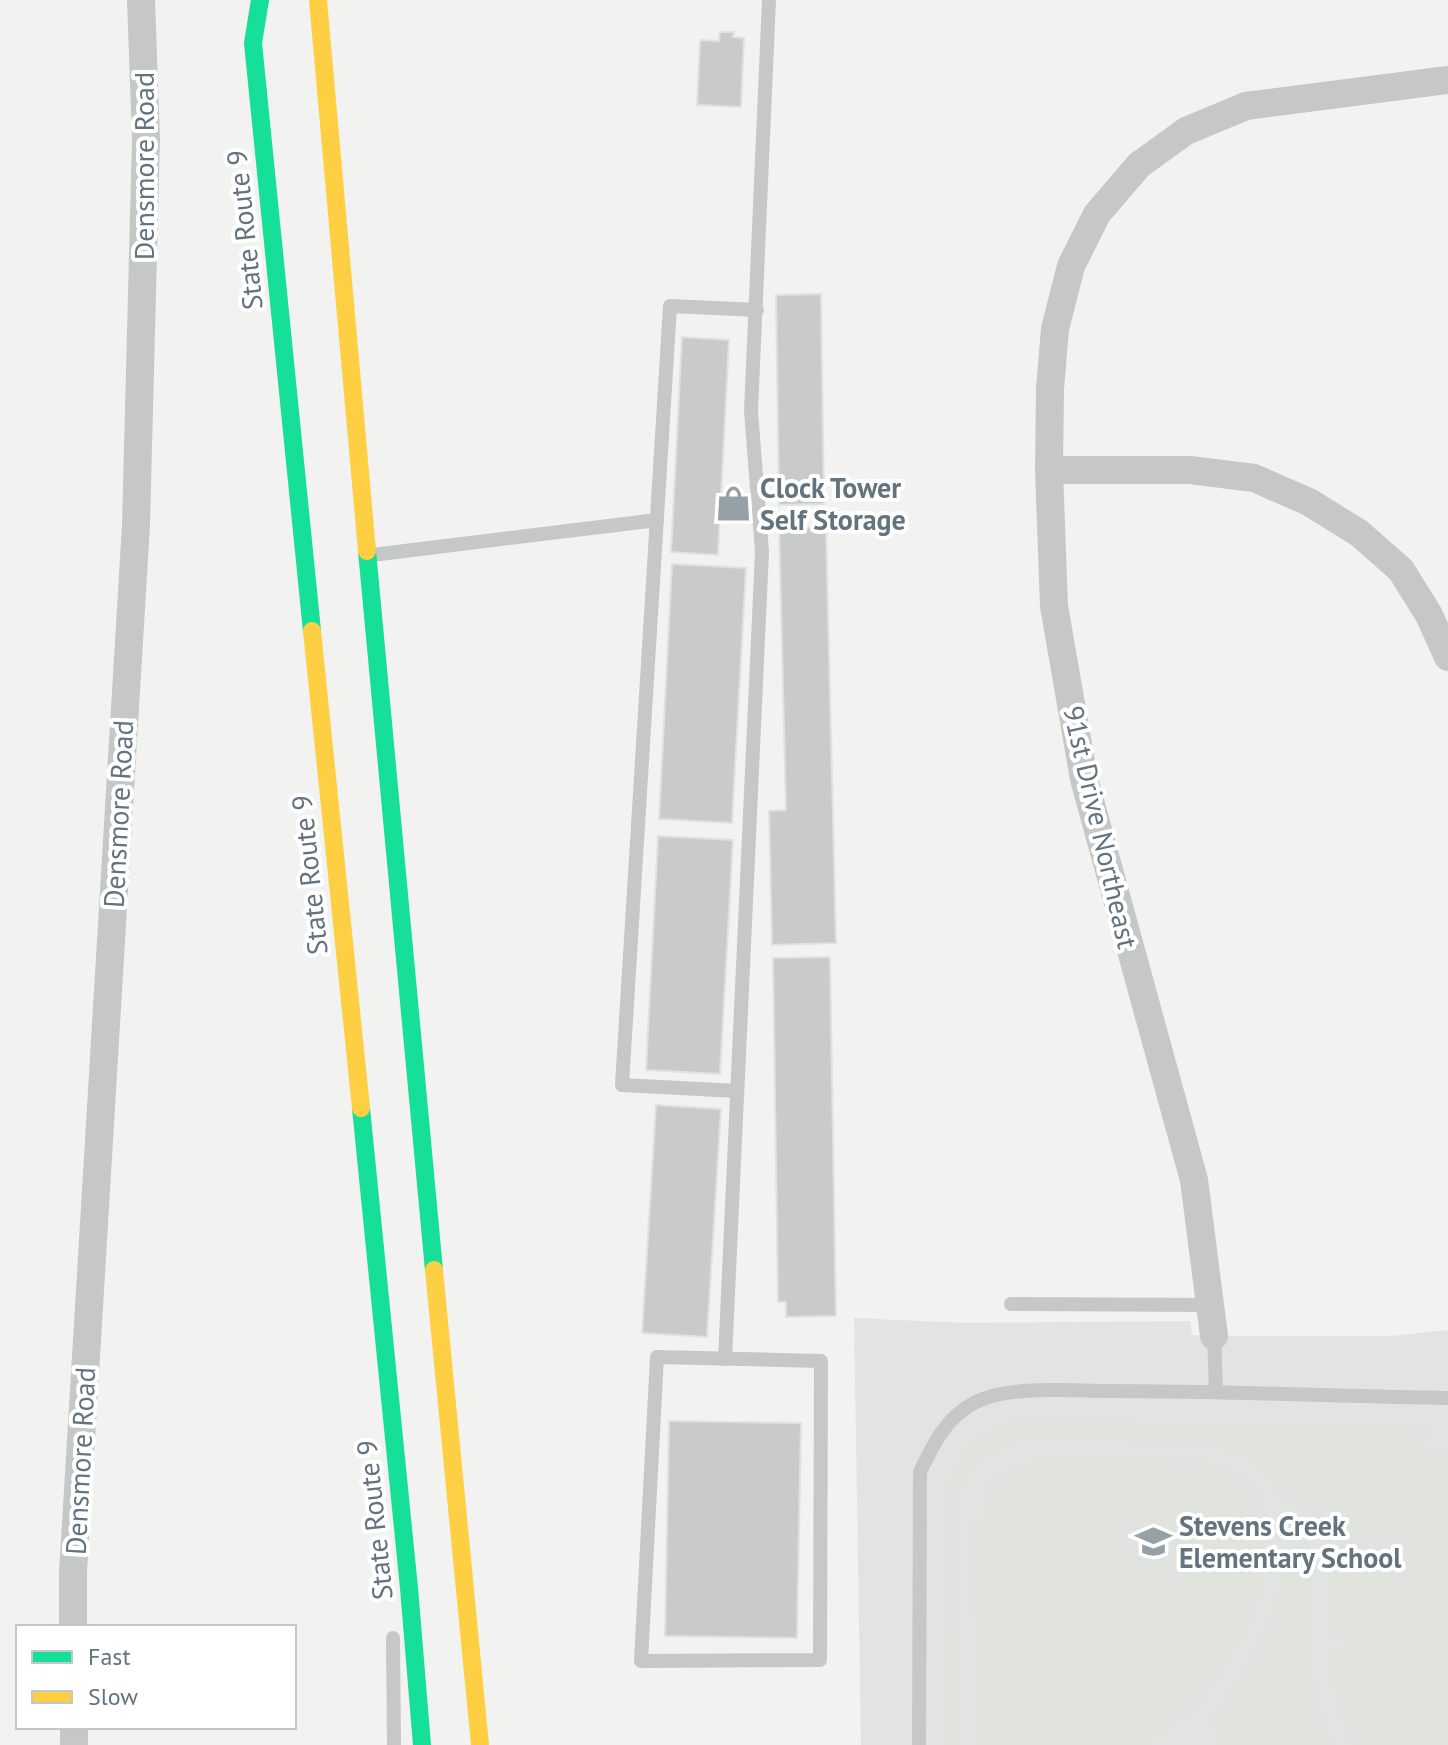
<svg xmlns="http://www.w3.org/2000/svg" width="1448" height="1745" viewBox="0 0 1448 1745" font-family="'PT Sans',sans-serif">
  <rect width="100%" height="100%" fill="#f2f2f0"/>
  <path fill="#e2e4e3" d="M 854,1318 L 968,1323 L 1190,1321 L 1192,1335 L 1214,1336 L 1390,1336 L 1448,1330 L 1448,1745 L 861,1745 Z"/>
  <g fill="#e1e4de">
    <path d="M 1020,1418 L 1437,1426 L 1423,1448 L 1448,1449 L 1448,1745 L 1350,1745 C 1337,1714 1328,1682 1326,1649 L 1340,1648 L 1344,1643 L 1339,1638 L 1326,1638 C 1327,1596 1338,1545 1305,1513 C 1297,1505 1286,1503 1278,1497 C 1274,1493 1272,1485 1269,1481 C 1252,1458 1226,1449 1199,1445 L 1027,1442 C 991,1448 970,1468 959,1502 L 963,1745 L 948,1745 L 945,1491 C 954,1452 980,1425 1020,1418 Z"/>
    <path d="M 1034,1455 L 1201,1458 L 1233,1466 L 1257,1487 L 1267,1504 L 1271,1543 L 1265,1580 L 1250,1627 L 1217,1685 L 1192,1715 L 1148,1745 L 975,1745 L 970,1517 L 985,1516 L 985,1486 L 1005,1468 L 1033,1468 Z"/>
    <path d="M 1282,1514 C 1330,1535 1311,1614 1313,1656 C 1314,1687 1323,1717 1336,1745 L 1217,1745 L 1208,1715 C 1255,1663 1291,1586 1282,1514 Z"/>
  </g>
  <g fill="#c9cbcb" stroke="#e1e1e0" stroke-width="2">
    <path d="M 720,32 L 734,32 L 733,37 L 744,38 L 741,107 L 697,105 L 700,40 L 719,41 Z"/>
    <path d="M 821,294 L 824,504 L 779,505 L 776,295 Z"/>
    <path d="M 682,337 L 729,340 L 718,555 L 671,552 Z"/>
    <path d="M 826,527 L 836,943 L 772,945 L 769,811 L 786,810 L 779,528 Z"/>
    <path d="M 672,564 L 746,568 L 732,823 L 659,819 Z"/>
    <path d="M 658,836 L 733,840 L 720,1074 L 646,1070 Z"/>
    <path d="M 830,957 L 836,1316 L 786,1317 L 786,1302 L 778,1302 L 773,958 Z"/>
    <path d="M 656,1105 L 721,1109 L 707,1337 L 642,1333 Z"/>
    <path d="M 669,1421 L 801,1423 L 797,1638 L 665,1636 Z"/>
  </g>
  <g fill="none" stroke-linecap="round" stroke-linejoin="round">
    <g stroke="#c6c8c8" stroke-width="14">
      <path d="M 372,555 L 657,520"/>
      <path d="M 737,1091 L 622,1085 L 670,306 L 757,310"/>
      <path d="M 1011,1304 L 1211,1305"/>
      <path d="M 1214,1336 L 1216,1391"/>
      <path d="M 657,1357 L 821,1361 L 820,1660 L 641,1661 Z"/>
      <path d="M 725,1359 L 762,552 L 751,411 L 769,0"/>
      <path d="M 393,1638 L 394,1745"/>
      <path d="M 919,1745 L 920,1472 C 934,1443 946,1417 976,1402 C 1010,1385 1070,1391 1108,1391 C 1221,1391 1335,1396 1448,1398"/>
    </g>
    <g stroke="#c6c8c8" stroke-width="28">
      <path d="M 1049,470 L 1190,470 L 1254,478 L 1309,502 L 1359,533 L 1401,570 L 1429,615 L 1448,657"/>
      <path d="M 1214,1336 L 1194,1180 L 1084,779 L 1054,606 L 1049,470 L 1050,389 L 1055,329 L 1071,266 L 1097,214 L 1139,165 L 1186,131 L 1246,106 L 1448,80"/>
      <path d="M 73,1627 L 73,1573 L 136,525 L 146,139 L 141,0"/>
      <path d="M 74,1727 L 74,1745"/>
    </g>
    <g stroke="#16e098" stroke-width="18">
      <path d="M 260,0 L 253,43 L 312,631"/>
      <path d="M 367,551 L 434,1270"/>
      <path d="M 361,1108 L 409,1588 L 422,1745"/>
    </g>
    <g stroke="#ffcf43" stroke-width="18">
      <path d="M 318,0 L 367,551"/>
      <path d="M 312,631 L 361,1108"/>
      <path d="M 434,1270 L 480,1745"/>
    </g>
  </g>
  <defs>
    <symbol id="shop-bare" viewBox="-9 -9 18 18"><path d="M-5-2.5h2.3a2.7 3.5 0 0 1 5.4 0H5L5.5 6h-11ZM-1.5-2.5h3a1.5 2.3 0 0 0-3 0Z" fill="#96a0a7" stroke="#fff" stroke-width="2.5" paint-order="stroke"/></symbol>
    <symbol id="school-bare" viewBox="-9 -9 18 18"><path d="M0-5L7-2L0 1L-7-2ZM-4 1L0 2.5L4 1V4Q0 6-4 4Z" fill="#96a0a7" stroke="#fff" stroke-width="2.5" paint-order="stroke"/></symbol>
  </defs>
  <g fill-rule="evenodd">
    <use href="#shop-bare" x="708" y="478" width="51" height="51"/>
    <use href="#school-bare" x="1128" y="1516" width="51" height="51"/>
  </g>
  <g text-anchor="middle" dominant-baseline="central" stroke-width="8" stroke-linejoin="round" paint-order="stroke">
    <g font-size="28" fill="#64747f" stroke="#fff">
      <text transform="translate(143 166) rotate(-90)">Densmore Road</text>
      <text transform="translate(244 230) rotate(-96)">State Route 9</text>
      <text transform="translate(118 814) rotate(-87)">Densmore Road</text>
      <text transform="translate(1101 827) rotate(77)">91st Drive Northeast</text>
      <text transform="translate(309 875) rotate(-96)">State Route 9</text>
      <text transform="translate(80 1461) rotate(-87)">Densmore Road</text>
      <text transform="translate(374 1520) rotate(-96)">State Route 9</text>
    </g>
    <g font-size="28" font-weight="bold" fill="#64747f" stroke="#fff" text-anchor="start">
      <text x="760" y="487">Clock Tower<tspan x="760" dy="32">Self Storage</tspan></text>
      <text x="1179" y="1525">Stevens Creek<tspan x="1179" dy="32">Elementary School</tspan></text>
    </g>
  </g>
  <rect x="16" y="1625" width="280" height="104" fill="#ffffff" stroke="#c1c7cc" stroke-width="2"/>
  <rect x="32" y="1651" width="40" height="12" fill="#16e098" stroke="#c1c7cc" stroke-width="2"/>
  <text x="88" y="1665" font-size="24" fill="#64747f">Fast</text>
  <rect x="32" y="1691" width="40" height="12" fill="#ffcf43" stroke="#c1c7cc" stroke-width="2"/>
  <text x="88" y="1705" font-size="24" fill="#64747f">Slow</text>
</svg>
